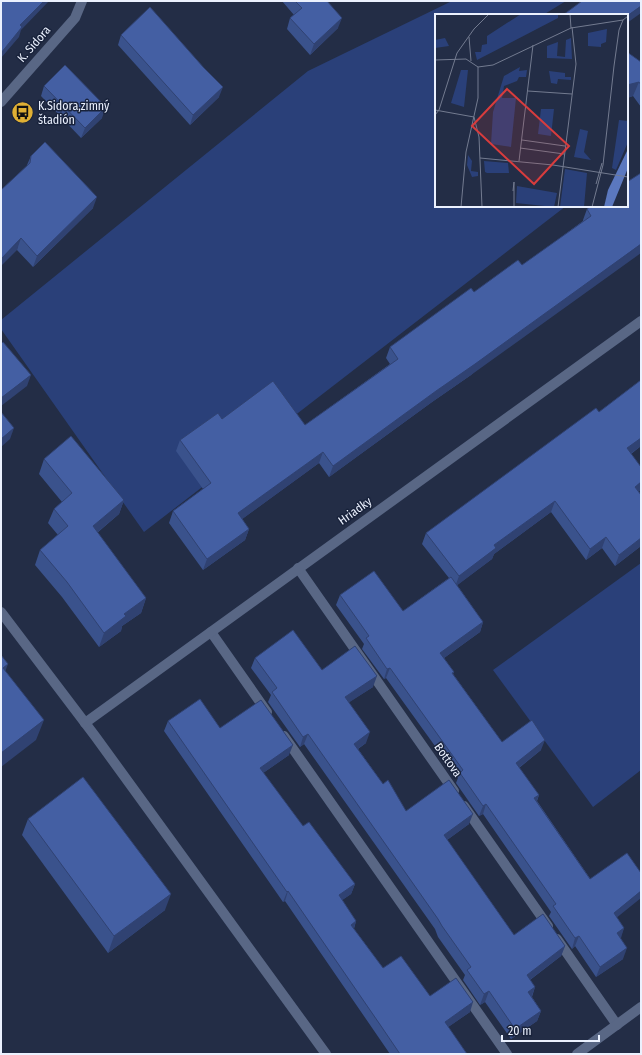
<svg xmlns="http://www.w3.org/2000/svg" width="642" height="1055" viewBox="0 0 642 1055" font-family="'Fira Sans Condensed',sans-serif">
  <rect width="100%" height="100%" fill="#232d46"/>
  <g fill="#2a4079">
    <path d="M 452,1 L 566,1 L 543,15 L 436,15 L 436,206 L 566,206 L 144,532 L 1,329 L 1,320 L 308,71 Z"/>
    <path d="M 641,563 L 641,770 L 593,807 L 493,670 Z"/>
  </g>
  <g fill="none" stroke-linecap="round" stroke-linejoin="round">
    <g stroke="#596785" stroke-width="10">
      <path d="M 1,102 L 75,18 L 82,1"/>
      <path d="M 298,568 L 454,791"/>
      <path d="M 1,612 L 95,736 L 326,1054"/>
      <path d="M 211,632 L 267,712"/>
      <path d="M 85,723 L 641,321"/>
      <path d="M 284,736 L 507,1054"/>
      <path d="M 464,806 L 548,926"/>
      <path d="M 557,939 L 617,1025"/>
      <path d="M 577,1054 L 641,1007"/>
    </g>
  </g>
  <g fill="#3a528c">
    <path d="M 282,1 L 327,1 L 338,28 L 310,55 L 287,29 L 290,18 L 294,15 Z"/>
    <path d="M 121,35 L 219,97 L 190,125 L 118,45 Z"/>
    <path d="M 627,52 L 641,62 L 641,107 L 633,96 L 627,98 Z"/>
    <path d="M 44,86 L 102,118 L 81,138 L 41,96 Z"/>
    <path d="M 31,156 L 93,208 L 33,267 L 17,250 L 27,165 Z"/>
    <path d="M 627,206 L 471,375 L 432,402 L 329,477 L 319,463 L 242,519 L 249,529 L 245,540 L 203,570 L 169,523 L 173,511 L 203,489 L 176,451 L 180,440 L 222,419 L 305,425 L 390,364 L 386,358 L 390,347 L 474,292 L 522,265 L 560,238 L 583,221 L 583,220 L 587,209 Z"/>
    <path d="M 641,380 L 641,446 L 631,454 L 639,492 L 641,495 L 641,546 L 615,566 L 602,548 L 586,560 L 551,512 L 494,554 L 492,559 L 457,585 L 483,622 L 480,632 L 444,658 L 454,672 L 453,674 L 502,742 L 541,750 L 519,768 L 539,795 L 537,801 L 624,928 L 620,938 L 623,959 L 596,977 L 575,946 L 572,949 L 549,916 L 551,912 L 483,814 L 479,816 L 456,783 L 458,778 L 386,678 L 384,679 L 362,649 L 364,644 L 336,605 L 340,595 L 403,611 L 449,578 L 422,544 L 426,533 L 599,412 Z"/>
    <path d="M 44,459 L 124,500 L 119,514 L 97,533 L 146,598 L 141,613 L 122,626 L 121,631 L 99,647 L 62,597 L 35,565 L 40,550 L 58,535 L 48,523 L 54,509 L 62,502 L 39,474 Z"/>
    <path d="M 255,658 L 322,670 L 373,687 L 349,702 L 366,743 L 358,749 L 383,784 L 406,811 L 469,824 L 447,840 L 514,935 L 565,946 L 561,956 L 530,980 L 535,987 L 532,997 L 541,1011 L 537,1021 L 511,1039 L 485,1002 L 480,1005 L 463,980 L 465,975 L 438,937 L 435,929 L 304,744 L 300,747 L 268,702 L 271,695 L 251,668 Z"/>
    <path d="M 168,721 L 220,728 L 289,755 L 263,773 L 303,826 L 355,884 L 351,894 L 342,900 L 356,921 L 354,929 L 383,968 L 430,996 L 470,1012 L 448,1027 L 467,1054 L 390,1054 L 285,901 L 283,902 L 164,731 Z"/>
    <path d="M 28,819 L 165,910 L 108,953 L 22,835 Z"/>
  </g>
  <g fill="#304272">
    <path d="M 44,1 L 49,1 L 21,30 L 19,37 L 1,58 L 1,53 L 20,25 Z"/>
    <path d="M 641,6 L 641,13 L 627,23 L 627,16 Z"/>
    <path d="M 342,18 L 338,28 L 310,55 L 314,44 Z"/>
    <path d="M 639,82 L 633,96 L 627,98 L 627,85 Z"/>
    <path d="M 223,87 L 219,97 L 190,125 L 193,115 Z"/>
    <path d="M 106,107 L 102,118 L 81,138 L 85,128 Z"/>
    <path d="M 97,197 L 93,208 L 33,267 L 37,256 Z"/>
    <path d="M 21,238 L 17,250 L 1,266 L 1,259 Z"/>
    <path d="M 641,244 L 641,253 L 471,375 L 432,402 L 329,477 L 333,466 L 436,391 Z"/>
    <path d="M 31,375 L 27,386 L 1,406 L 1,398 Z"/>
    <path d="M 14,428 L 10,439 L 1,447 L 1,439 Z"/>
    <path d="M 641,438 L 641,446 L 623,459 L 627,448 Z"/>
    <path d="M 323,452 L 319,463 L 234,525 L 238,513 Z"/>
    <path d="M 641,482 L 641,490 L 631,498 L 635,487 Z"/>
    <path d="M 124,500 L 119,514 L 87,541 L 93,526 Z"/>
    <path d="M 555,501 L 551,512 L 494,554 L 492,559 L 455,587 L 459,576 L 494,545 Z"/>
    <path d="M 249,529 L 245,540 L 203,570 L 207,559 Z"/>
    <path d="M 606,537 L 602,548 L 586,560 L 590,549 Z"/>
    <path d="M 641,538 L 641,546 L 615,566 L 619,555 Z"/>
    <path d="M 146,598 L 141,613 L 122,626 L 121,631 L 99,647 L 104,633 L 124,614 Z"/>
    <path d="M 483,622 L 480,632 L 437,663 L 440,653 Z"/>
    <path d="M 8,664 L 1,683 L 3,668 Z"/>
    <path d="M 390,668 L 386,678 L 384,679 L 387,669 Z"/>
    <path d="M 377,676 L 373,687 L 342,707 L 345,697 Z"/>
    <path d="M 44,720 L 36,740 L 1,767 L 1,753 Z"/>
    <path d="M 370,732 L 366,743 L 350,754 L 354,744 Z"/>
    <path d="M 308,734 L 304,744 L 300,747 L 303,737 Z"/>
    <path d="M 545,740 L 541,750 L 512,773 L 516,763 Z"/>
    <path d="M 293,745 L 289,755 L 256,778 L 260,768 Z"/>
    <path d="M 539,795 L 535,805 L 534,798 Z"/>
    <path d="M 486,804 L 483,814 L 479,816 L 483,806 Z"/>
    <path d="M 473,814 L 469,824 L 440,845 L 444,835 Z"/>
    <path d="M 355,884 L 351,894 L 335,905 L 339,895 Z"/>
    <path d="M 288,891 L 285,901 L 283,902 L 287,892 Z"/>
    <path d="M 641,891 L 641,898 L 610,923 L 614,913 Z"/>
    <path d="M 171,894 L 165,910 L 108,953 L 114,936 Z"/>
    <path d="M 356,921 L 353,931 L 351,925 Z"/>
    <path d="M 624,928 L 621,938 L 613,943 L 617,933 Z"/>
    <path d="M 579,936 L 575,946 L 572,949 L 575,938 Z"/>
    <path d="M 565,946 L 561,956 L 523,985 L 527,975 Z"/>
    <path d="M 627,948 L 623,959 L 596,977 L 600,967 Z"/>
    <path d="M 535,987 L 531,998 L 528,992 Z"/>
    <path d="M 489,991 L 485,1002 L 480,1005 L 484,994 Z"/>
    <path d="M 473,1002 L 470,1012 L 441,1032 L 445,1022 Z"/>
    <path d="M 541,1011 L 537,1021 L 511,1039 L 515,1029 Z"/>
  </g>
  <g fill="#445fa3" stroke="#304272">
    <path d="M 1,1 L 44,1 L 20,25 L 22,27 L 1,53 Z"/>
    <path d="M 295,1 L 327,1 L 342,18 L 314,44 L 290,18 L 302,8 Z"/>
    <path d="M 582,1 L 641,1 L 641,6 L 627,16 L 627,15 L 563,15 Z"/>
    <path d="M 150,7 L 204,68 L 223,87 L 193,115 L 121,35 Z"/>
    <path d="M 627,52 L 641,62 L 641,85 L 639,82 L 627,85 Z"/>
    <path d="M 65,65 L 106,107 L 85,128 L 44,86 Z"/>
    <path d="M 45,142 L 97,197 L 37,256 L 21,238 L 1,259 L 1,190 L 30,163 L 31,156 Z"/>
    <path d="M 641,173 L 641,244 L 475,364 L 436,391 L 333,466 L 323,452 L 238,513 L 249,529 L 207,559 L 173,511 L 211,483 L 180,440 L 218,413 L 222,419 L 273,381 L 305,425 L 398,359 L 390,347 L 471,288 L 474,292 L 518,260 L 522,265 L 560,238 L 591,216 L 587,209 L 591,206 L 627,206 L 627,182 Z"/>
    <path d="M 3,342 L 31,375 L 1,398 L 1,344 Z"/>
    <path d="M 641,380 L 641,438 L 627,448 L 641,467 L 641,482 L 635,487 L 641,495 L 641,538 L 619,555 L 606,537 L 590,549 L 555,501 L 494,545 L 496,548 L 459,576 L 426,533 L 596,408 L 599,412 Z"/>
    <path d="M 1,412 L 14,428 L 1,439 Z"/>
    <path d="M 71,436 L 124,500 L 93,526 L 146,598 L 124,614 L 126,616 L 104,633 L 67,582 L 40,550 L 68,526 L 54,509 L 72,493 L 44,459 Z"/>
    <path d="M 374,571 L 403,611 L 451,577 L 483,622 L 440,653 L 454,672 L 452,673 L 502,742 L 532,720 L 545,740 L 516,763 L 539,795 L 534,798 L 590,879 L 627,853 L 641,873 L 641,891 L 614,913 L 624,928 L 617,933 L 627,948 L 600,967 L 579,936 L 575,938 L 553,906 L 556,904 L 486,804 L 483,806 L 460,773 L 463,770 L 390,668 L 387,669 L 366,638 L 369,636 L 340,595 Z"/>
    <path d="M 293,630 L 322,670 L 355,646 L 377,676 L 345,697 L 370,732 L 354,744 L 383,784 L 388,780 L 406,811 L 449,780 L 473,814 L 444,835 L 514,935 L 543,914 L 565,946 L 527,975 L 535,987 L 528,992 L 541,1011 L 515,1029 L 489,991 L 484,994 L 467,970 L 471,967 L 442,926 L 438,919 L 308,734 L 303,737 L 272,692 L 277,688 L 255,658 Z"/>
    <path d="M 1,655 L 8,664 L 3,668 L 44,720 L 1,753 Z"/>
    <path d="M 200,699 L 220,728 L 261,700 L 293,745 L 260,768 L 303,826 L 309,822 L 355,884 L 339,895 L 356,921 L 351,925 L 383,968 L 401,956 L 430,996 L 456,978 L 473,1002 L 445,1022 L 467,1054 L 400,1054 L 381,1026 L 288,891 L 287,892 L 168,721 Z"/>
    <path d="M 83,777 L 171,894 L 114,936 L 28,819 Z"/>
  </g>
  <defs>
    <symbol id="bus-disc" viewBox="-11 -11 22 22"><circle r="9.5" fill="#e0b034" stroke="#19233c"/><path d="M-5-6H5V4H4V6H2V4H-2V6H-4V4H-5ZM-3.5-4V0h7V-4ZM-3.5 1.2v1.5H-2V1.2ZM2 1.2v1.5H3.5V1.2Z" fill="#111"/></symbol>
  </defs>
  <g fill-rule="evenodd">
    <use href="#bus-disc" x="10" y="100" width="25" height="25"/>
  </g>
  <g text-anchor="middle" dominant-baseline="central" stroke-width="3" stroke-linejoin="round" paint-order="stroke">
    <g font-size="12" fill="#ebf1fe" stroke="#19233c">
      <text transform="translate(34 44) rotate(-49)">K. Sidora</text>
      <text transform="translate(355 511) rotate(-36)">Hriadky</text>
      <text transform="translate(448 760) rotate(55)">Bottova</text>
    </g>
    <g font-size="12" fill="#ebf1fe" stroke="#19233c" text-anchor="start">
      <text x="38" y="106">K.Sidora,zimný<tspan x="38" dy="14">štadión</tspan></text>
    </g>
  </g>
  <g transform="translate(435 14)">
    <rect width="193" height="193" fill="#232d46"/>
    <path d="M 86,0 L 123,0 L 123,4 L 42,46 L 40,38 L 46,38 L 47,31 L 52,30 L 52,22 ZM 172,15 L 171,28 L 166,30 L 166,33 L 153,32 L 153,19 ZM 10,24 L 14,32 L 0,34 L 0,26 ZM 136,24 L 137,45 L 112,44 L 112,32 L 123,28 L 122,42 L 130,43 L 131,26 ZM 85,53 L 84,57 L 92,56 L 91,63 L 84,63 L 82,67 L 69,72 L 67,84 L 81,84 L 76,133 L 56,130 L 58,98 L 69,62 ZM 26,56 L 33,56 L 29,93 L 16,89 ZM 114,57 L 130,59 L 130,63 L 136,63 L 136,66 L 123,65 L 122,70 L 116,69 ZM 106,95 L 119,95 L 116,122 L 103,120 ZM 184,106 L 193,107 L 193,128 L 181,156 L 177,154 ZM 145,115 L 153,117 L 149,138 L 156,146 L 139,143 ZM 33,141 L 37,147 L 36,157 L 43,158 L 43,162 L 37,163 L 32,151 ZM 49,147 L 73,149 L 74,159 L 52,159 L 50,158 ZM 130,155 L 152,159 L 149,193 L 125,193 ZM 82,172 L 122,179 L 119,193 L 81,189 Z" fill="#2a4079"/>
    <path d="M 193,135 L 193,154 L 177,193 L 169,193 L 173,176 Z" fill="#5b78bf"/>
    <path fill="none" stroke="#737b90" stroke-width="1" d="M 135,0 L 136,14M 34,23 L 36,47M 0,46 L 31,45 L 43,53M 43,53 L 58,51 L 136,14 L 188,6 L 193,2M 93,77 L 137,80M 0,96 L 39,103M 0,101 L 4,96 L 22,39 L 39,15 L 54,0M 39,103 L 44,123 L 47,193M 87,126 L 130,132M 85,134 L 129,140M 45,144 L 118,151 L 193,163M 84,147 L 98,31M 161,170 L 167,149M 78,177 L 79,168 L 79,193M 26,193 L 31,138 L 43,84 L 43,53M 123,193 L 141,50 L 137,13M 157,193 L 168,151 L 179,52 L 184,16 L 188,6"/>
    <path fill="#d83c3d" fill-opacity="0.15" stroke="#d83c3d" stroke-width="2" d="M 72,75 L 134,132 L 99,170 L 37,112 Z"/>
    <rect width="193" height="193" fill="none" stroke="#ebf1fe" stroke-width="2"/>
  </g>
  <rect width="642" height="1055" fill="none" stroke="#ebf1fe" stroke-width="4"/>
  <path d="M502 1035v6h97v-6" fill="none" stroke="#ebf1fe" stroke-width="2"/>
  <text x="508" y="1035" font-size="12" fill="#ebf1fe" stroke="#19233c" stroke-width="3" paint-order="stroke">20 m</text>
</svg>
